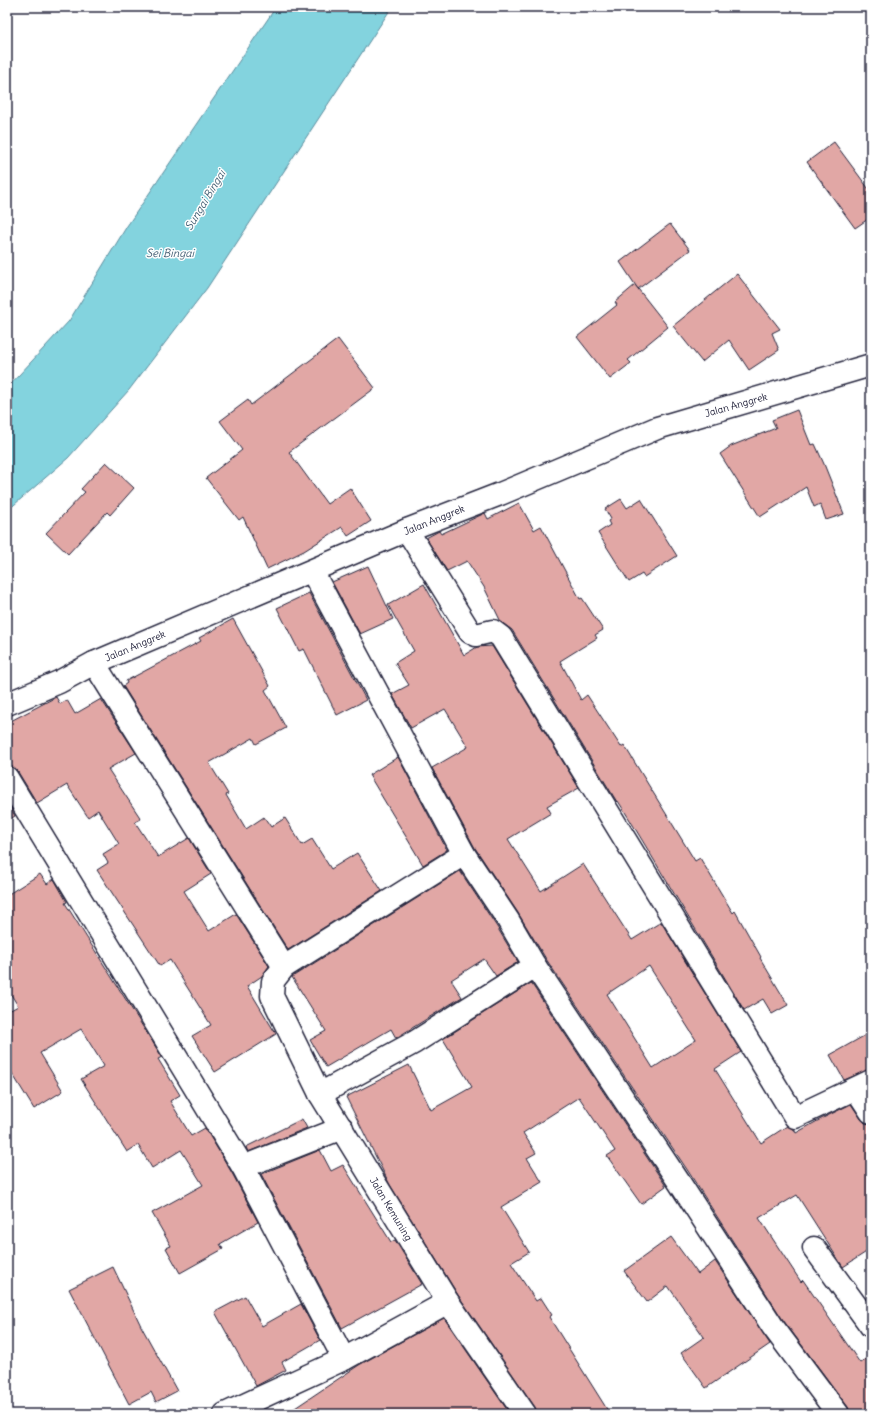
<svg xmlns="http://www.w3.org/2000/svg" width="878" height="1421" viewBox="0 0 878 1421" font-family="Delius,sans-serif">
  <rect width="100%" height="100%" fill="#fff"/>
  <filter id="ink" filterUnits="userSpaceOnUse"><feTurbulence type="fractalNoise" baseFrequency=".025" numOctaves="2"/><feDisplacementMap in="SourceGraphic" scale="8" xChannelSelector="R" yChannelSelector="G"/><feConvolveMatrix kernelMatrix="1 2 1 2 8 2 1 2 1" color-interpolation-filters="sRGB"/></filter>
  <g filter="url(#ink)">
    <path fill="#83d3de" stroke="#5c8c9d" d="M 276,7 L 392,7 L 207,288 L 129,390 L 68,458 L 7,511 L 7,388 L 69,321 L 127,226 Z"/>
    <g fill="#e1a7a5" stroke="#22223b" fill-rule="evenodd">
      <path d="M 834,142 L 871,192 L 871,217 L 855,228 L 807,162 Z"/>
      <path d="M 670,224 L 690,250 L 638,289 L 620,262 Z"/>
      <path d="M 737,274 L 780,329 L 772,333 L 779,350 L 749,370 L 729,340 L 702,362 L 673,326 Z"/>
      <path d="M 635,285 L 668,327 L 628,360 L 631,363 L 610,379 L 577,337 L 617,305 L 615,302 Z"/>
      <path d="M 338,339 L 375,388 L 289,452 L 327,504 L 350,488 L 371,521 L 348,536 L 342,527 L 304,551 L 267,569 L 243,517 L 239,520 L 206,478 L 242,450 L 220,421 L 248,400 L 251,405 Z"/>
      <path d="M 797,410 L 811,445 L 815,444 L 824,464 L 844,514 L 826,520 L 820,504 L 814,507 L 806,487 L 760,517 L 720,454 L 731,446 L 776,428 L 772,420 Z"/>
      <path d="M 106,462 L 134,488 L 110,515 L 107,512 L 68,554 L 46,533 L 85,492 L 81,489 Z"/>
      <path d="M 621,499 L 627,508 L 641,499 L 677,556 L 644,577 L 642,574 L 629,582 L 598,533 L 610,525 L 608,521 L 611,519 L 605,509 Z"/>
      <path d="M 519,503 L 534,530 L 541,526 L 580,599 L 582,598 L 603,630 L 595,635 L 597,638 L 560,661 L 581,700 L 587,695 L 621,747 L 624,745 L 695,861 L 700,858 L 733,913 L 735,911 L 761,957 L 760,958 L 788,1005 L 772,1014 L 763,999 L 744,1010 L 630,820 L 618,801 L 617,802 L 512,630 L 501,622 L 484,587 L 467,561 L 447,571 L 426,538 L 439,531 L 441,534 L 485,513 L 488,519 Z"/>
      <path d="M 368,566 L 393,619 L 360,634 L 332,582 Z"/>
      <path d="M 424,584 L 464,655 L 477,647 L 492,646 L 579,788 L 547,806 L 551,813 L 508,839 L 541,891 L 583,864 L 632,940 L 661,922 L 741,1052 L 715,1069 L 761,1143 L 787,1126 L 794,1129 L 796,1133 L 821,1119 L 851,1104 L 861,1119 L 865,1123 L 871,1124 L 871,1249 L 843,1267 L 797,1195 L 759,1218 L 801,1282 L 803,1280 L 860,1363 L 871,1355 L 871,1414 L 850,1414 L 848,1407 L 783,1320 L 688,1171 L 546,959 L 518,913 L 475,848 L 432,768 L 468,747 L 445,709 L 411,728 L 392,694 L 409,685 L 395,663 L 414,651 L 388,605 ZM 649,966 L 696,1040 L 653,1068 L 607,994 Z"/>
      <path d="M 309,593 L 366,700 L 337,715 L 304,649 L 299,651 L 277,608 Z"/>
      <path d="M 233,619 L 270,686 L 265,690 L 286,728 L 256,744 L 253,738 L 209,763 L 228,794 L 226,795 L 246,829 L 264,817 L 271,827 L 285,818 L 302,845 L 312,839 L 331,869 L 357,853 L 382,891 L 288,950 L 123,686 L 127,683 L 126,681 L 201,641 L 199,638 Z"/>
      <path d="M 56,697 L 60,704 L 67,700 L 75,714 L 101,699 L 136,753 L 108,769 L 141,819 L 135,822 L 158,857 L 189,838 L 211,874 L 184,891 L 209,931 L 236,914 L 269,966 L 262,976 L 247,986 L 276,1034 L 215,1072 L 192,1036 L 211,1025 L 170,960 L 160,966 L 97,870 L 108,863 L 103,854 L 119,844 L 98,810 L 88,817 L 67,785 L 37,803 L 18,772 L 13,767 L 7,766 L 7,723 Z"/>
      <path d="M 398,757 L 447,850 L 423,865 L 369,775 Z"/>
      <path d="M 7,802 L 15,816 L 7,821 Z"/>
      <path d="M 460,871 L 497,927 L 518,962 L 496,976 L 484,959 L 451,980 L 462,997 L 396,1038 L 391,1029 L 326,1067 L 310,1040 L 326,1031 L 292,977 Z"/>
      <path d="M 40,874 L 47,884 L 54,879 L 67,902 L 65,903 L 162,1057 L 158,1059 L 180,1095 L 170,1101 L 191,1136 L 205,1128 L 232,1173 L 258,1222 L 220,1244 L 223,1249 L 180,1273 L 166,1248 L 171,1246 L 152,1213 L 203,1185 L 181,1150 L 152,1168 L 138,1145 L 127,1152 L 81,1079 L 104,1066 L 81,1029 L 40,1053 L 63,1091 L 34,1109 L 7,1065 L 7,1012 L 18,1006 L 7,988 L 7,895 Z"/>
      <path d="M 531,983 L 666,1186 L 641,1204 L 607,1156 L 615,1151 L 579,1097 L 523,1133 L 536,1153 L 527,1158 L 542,1182 L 501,1207 L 529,1252 L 511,1263 L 536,1301 L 541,1298 L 552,1315 L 549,1317 L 610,1414 L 537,1414 L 535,1407 L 458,1295 L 390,1185 L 346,1097 L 409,1065 L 431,1110 L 472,1087 L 443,1039 Z"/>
      <path d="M 871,1032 L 871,1069 L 844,1080 L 830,1055 Z"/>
      <path d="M 302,1119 L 307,1128 L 248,1152 L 246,1147 Z"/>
      <path d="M 320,1150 L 331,1171 L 343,1165 L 391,1242 L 395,1240 L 422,1284 L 342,1328 L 261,1174 Z"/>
      <path d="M 671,1237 L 698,1274 L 715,1261 L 770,1344 L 706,1388 L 681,1353 L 704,1337 L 668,1286 L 647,1302 L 624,1271 Z"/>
      <path d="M 113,1267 L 141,1326 L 177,1391 L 156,1402 L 151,1392 L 129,1404 L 69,1289 Z"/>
      <path d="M 245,1296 L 262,1326 L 301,1304 L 320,1340 L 282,1362 L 286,1370 L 256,1386 L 215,1312 Z"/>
      <path d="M 444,1318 L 510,1414 L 286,1414 L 359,1365 Z"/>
      <path d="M 818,1409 L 822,1414 L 811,1414 Z"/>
    </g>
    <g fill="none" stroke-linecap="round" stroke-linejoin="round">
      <defs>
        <g id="street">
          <path d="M 407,530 L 470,632 L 476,635 L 493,631 L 501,637 L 795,1117 L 871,1081"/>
          <path d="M 312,571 L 464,854 L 508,920 L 535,966 L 679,1182 L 773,1327 L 838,1414"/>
          <path d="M 94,663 L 284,967"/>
          <path d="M 7,704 L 59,682 L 94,663 L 407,530 L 500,494 L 657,428 L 871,365"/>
          <path d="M 7,778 L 243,1167 L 344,1359"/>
          <path d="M 464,854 L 284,967 L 273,981 L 272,996 L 320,1094 L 448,1302 L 525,1414"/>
          <path d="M 856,1089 L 871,1112"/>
          <path d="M 320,1094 L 415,1042 L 535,966"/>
          <path d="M 243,1167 L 342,1128"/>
          <path d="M 814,1248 L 871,1326"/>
          <path d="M 225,1414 L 344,1359 L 448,1302"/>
        </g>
      </defs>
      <use href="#street" stroke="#22223b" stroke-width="25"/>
      <use href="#street" stroke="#fff" stroke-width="22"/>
    </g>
  </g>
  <g text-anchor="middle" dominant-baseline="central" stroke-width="3" stroke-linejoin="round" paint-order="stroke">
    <g font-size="10" fill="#22223b" stroke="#fff">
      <text transform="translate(736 405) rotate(-16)">Jalan Anggrek</text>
      <text transform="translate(434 520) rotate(-22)">Jalan Anggrek</text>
      <text transform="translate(135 646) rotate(-23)">Jalan Anggrek</text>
      <text transform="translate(391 1209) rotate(59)">Jalan Kemuning</text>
    </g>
    <g font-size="11" font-style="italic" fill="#446074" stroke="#fff">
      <text transform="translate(205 200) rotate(-59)">Sungai Bingai</text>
      <text x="170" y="253">Sei Bingai</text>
    </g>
  </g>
  <rect width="878" height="1421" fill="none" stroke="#fff" stroke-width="24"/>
  <rect x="12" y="12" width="854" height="1397" fill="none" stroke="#22223b" stroke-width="1.5" filter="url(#ink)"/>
</svg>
